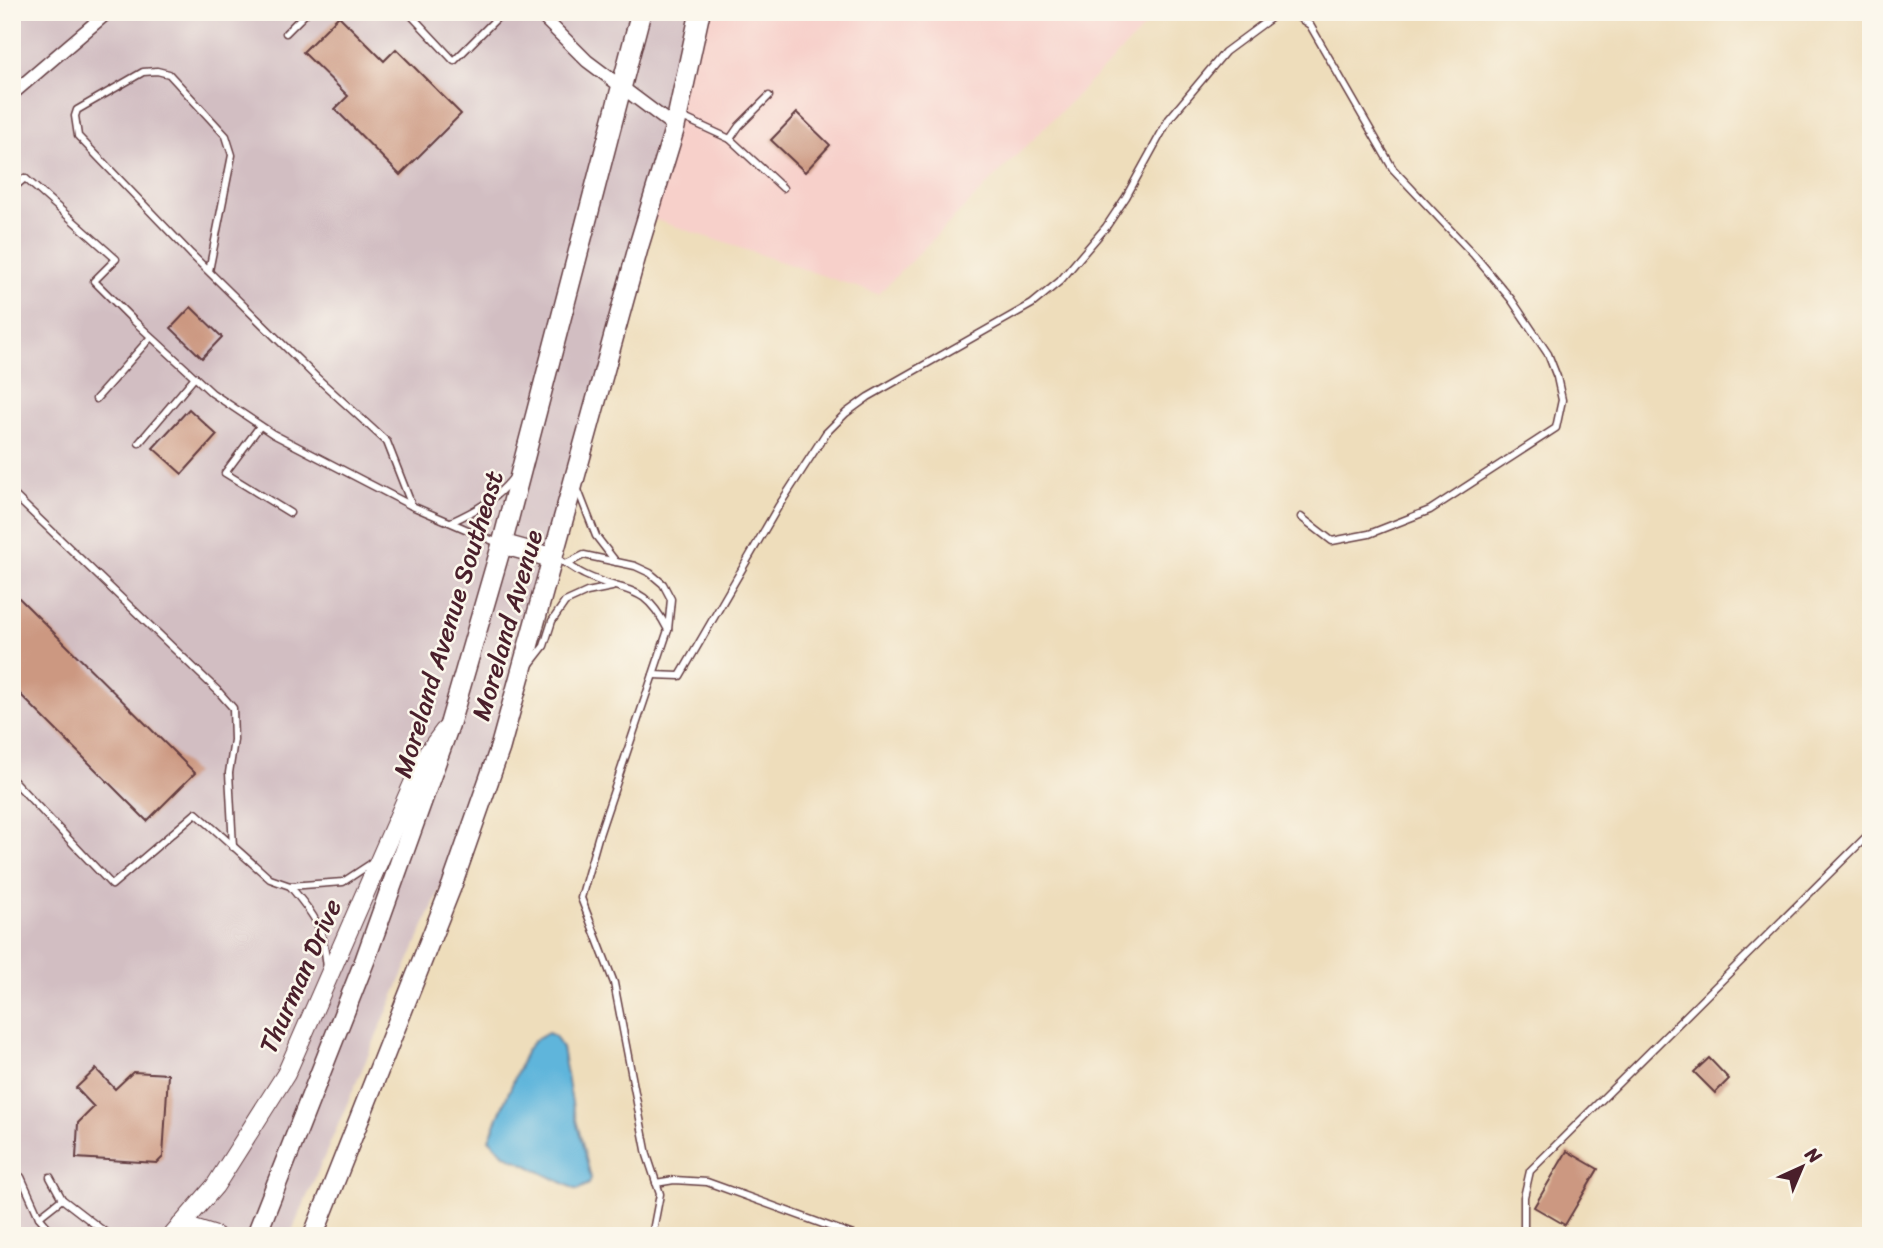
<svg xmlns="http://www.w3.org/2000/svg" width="1883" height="1248" viewBox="0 0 1883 1248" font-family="Sriracha,sans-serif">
  <rect width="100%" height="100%" fill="#fbf7ec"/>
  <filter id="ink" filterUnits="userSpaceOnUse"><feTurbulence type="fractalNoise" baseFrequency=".0143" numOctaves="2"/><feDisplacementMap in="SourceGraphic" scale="14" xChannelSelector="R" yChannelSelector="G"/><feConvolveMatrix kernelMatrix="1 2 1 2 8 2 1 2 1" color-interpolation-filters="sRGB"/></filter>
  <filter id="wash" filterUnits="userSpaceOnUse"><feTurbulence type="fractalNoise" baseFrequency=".00686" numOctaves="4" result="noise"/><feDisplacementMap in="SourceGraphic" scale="28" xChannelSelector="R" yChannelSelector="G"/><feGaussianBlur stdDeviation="1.57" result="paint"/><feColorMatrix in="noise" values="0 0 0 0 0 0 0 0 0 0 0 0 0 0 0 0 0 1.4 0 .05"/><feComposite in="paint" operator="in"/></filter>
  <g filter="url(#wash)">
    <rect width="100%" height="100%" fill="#edb"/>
    <path fill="#f7d0ca" d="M 702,12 L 1160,12 L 878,294 L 650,218 Z"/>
    <path fill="#d2bec2" d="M 12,12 L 702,12 L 564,543 L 454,857 L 290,1236 L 12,1236 Z"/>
    <path fill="#5eb5db" stroke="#546a83" stroke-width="2" d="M 548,1033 L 555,1036 L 562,1048 L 573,1108 L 591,1178 L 589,1184 L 577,1190 L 504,1154 L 489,1139 L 527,1049 L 534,1041 Z"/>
    <g id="blocks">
      <g fill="#cc9881">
        <path d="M 339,16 L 384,61 L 396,49 L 461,114 L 400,175 L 335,109 L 348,96 L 303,52 Z"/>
        <path d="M 797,113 L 830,145 L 805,172 L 771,140 Z"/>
        <path d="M 191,307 L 222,337 L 202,358 L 171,328 Z"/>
        <path d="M 189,409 L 217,435 L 182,474 L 153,448 Z"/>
        <path d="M 12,591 L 195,773 L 147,821 L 12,686 Z"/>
        <path d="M 1709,1058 L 1729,1079 L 1715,1093 L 1694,1072 Z"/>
        <path d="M 96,1069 L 115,1089 L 133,1072 L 168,1074 L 163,1157 L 157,1163 L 76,1158 L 78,1123 L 94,1107 L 76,1088 Z"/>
        <path d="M 1567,1151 L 1598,1169 L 1565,1225 L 1534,1207 Z"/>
      </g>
    </g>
  </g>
  <g filter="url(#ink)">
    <use href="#blocks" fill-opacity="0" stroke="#633c41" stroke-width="2"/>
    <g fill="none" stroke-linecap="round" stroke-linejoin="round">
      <defs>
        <g id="lane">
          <path d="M 408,12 L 454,61 L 503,12"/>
          <path d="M 286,33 L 307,12"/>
          <path d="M 680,116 L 730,139 L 783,188"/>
          <path d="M 730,139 L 739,126 L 769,96"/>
          <path d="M 12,189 L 25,178 L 116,259 L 94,281 L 133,320 L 212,393 L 273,434 L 412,506 L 498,543"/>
          <path d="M 209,271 L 232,155 L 226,136 L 169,74 L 157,71 L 143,72 L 77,110 L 75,116 L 78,136 L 191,254 L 316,377 L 387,442 L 412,506"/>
          <path d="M 96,399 L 151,337"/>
          <path d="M 260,426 L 225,473 L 290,513"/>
          <path d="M 139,443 L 195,377"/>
          <path d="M 578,490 L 596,536 L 616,562"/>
          <path d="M 12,493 L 218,691 L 233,708 L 234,740 L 229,773 L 233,847"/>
          <path d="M 451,522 C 475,511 495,500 512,479"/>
          <path d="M 556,559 C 568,563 574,570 585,575 C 627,595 643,581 668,630 L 598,838 L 581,898 L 614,983 L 647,1155 L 660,1194 L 652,1236"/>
          <path d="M 568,563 L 584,555 L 635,566 L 650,573 L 663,584 L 671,599 L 668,630"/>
          <path d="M 530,664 L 544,646 L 552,621 L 565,602 L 587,592 L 612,587"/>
          <path d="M 653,675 L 680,676 L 778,507 L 826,433 L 846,413 L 868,397 L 1032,304 L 1060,281 L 1106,227 L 1126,197 L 1169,119 L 1225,52 L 1275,15 L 1295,15 L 1310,25 L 1393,169 L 1474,255 L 1511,299 L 1548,354 L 1557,377 L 1562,400 L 1556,428 L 1430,510 L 1369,534 L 1332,541 L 1301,517"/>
          <path d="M 12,779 L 112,885 L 196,813 L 270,879 L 290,886 L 343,882 L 372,863"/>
          <path d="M 290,886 C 316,918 323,925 327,968"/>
          <path d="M 21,1177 L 39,1217 L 55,1236"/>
          <path d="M 50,1177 L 62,1199 L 110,1236"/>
          <path d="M 656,1183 L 674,1180 L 707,1182 L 856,1236"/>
          <path d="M 39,1217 L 62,1199"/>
          <path d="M 1524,1236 L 1524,1197 L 1530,1171 L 1871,832"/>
        </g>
        <g id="street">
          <path d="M 538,12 L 587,61 L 675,127"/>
          <path d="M 12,94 L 108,12"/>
        </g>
        <g id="secondary">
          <path d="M 181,1225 L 216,1236"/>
          <path d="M 172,1236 L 215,1186 L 286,1074 L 424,758 L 444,731"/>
        </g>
        <g id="primary">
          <path d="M 502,544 L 553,558"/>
          <path d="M 256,1236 L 365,960 L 450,723 L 502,544 L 641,12"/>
          <path d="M 313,1236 L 452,885 L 500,748 L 639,245 L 675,127 L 700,12"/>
        </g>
      </defs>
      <use href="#lane" stroke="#633c41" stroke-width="9"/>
      <use href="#street" stroke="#633c41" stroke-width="15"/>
      <use href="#secondary" stroke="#633c41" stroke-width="20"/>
      <use href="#primary" stroke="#633c41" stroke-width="22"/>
      <use href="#lane" stroke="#fff" stroke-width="6"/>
      <use href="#street" stroke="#fff" stroke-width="12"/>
      <use href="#secondary" stroke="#fff" stroke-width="18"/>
      <use href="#primary" stroke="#fff" stroke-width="19"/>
    </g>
  </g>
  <g text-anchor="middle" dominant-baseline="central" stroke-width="5" stroke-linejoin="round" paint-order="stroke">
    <g font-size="26" fill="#4a1f2b" stroke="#fbf7ec">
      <text transform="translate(448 624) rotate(-73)">Moreland Avenue Southeast</text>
      <text transform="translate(507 625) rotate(-74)">Moreland Avenue</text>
      <text transform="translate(300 976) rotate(-66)">Thurman Drive</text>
    </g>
  </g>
  <rect width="1883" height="1248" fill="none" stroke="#fbf7ec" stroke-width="42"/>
  <g transform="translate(1802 1167) rotate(44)" stroke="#fbf7ec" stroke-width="5" paint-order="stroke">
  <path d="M0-5L12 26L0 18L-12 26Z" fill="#4a1f2b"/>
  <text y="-10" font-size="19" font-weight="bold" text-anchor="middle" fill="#4a1f2b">N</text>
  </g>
</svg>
